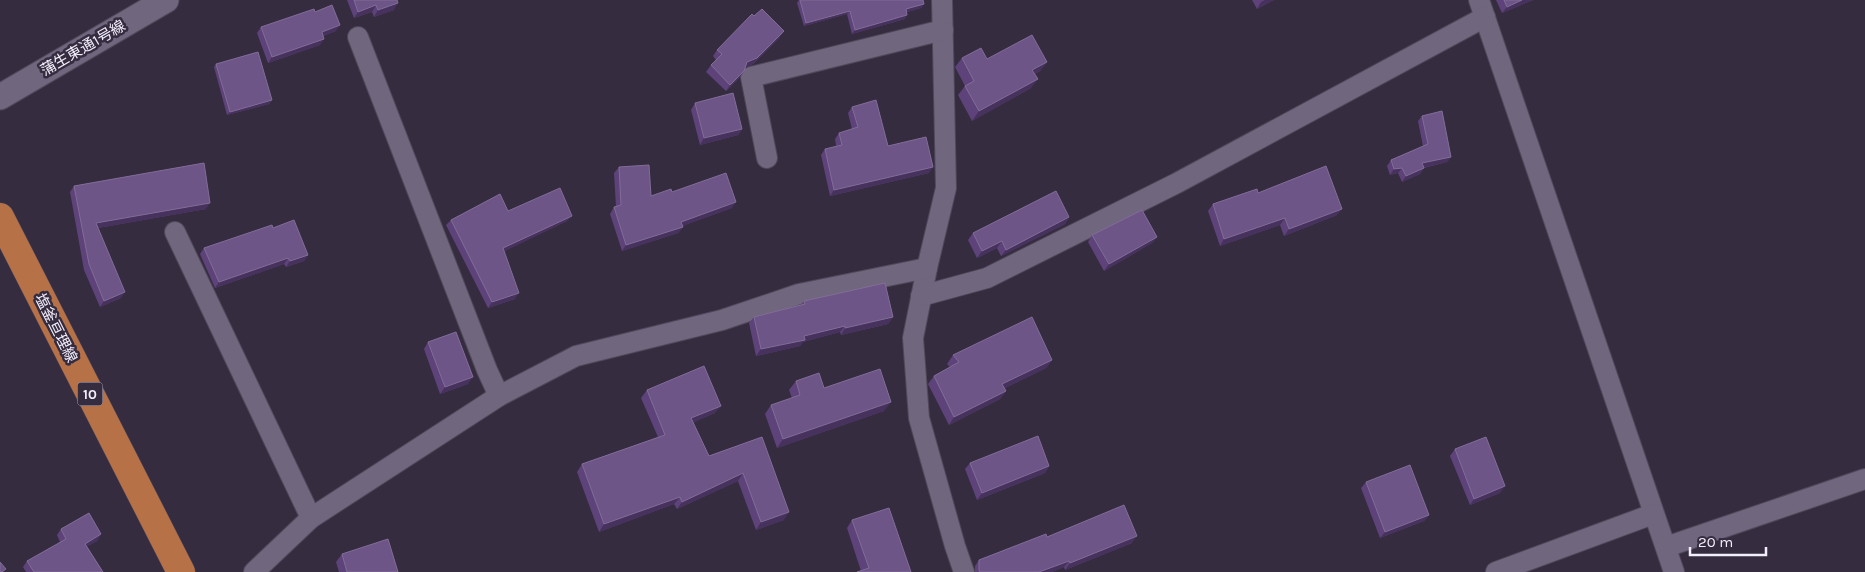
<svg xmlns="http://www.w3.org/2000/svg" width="1865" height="572" viewBox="0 0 1865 572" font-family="Karla,'Noto Sans JP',sans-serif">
  <rect width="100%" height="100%" fill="#352c40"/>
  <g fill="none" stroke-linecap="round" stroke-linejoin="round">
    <defs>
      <g id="minor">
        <path d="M 942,0 L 946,188 L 927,268 L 913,338 L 919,418 L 955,546 L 964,572"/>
        <path d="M 1479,0 L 1674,572"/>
        <path d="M 358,37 L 487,370 L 499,396"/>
        <path d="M 767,158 L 751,77 L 943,30"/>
        <path d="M 175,232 L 311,518"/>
        <path d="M 921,296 L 987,278 L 1177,183 L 1485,17"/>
        <path d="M 1666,547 L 1865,479"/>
        <path d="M 254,572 L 311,518 L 499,396 L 576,356 L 722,320 L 799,294 L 927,268"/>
        <path d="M 1496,572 L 1653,514"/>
      </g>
      <path id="tertiary" d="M 0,97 L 166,0"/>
      <path id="primary" d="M 0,217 L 181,572"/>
    </defs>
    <use href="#minor" stroke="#50485a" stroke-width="22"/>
    <use href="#tertiary" stroke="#50485a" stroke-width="27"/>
    <use href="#primary" stroke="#50485a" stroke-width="29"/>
    <use href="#minor" stroke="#70667d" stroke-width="20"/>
    <use href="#tertiary" stroke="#70667d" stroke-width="25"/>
    <use href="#primary" stroke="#b77147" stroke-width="28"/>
  </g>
  <g fill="#5d4379">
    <path d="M 347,0 L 397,0 L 394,10 L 374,17 L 372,12 L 354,18 Z"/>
    <path d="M 799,0 L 923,0 L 924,4 L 921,8 L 907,12 L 905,19 L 852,34 L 847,14 L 804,26 L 797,3 Z"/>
    <path d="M 1252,0 L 1274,0 L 1257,9 Z"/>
    <path d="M 1496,0 L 1533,0 L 1502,13 Z"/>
    <path d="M 754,16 L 784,31 L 779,38 L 753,64 L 745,68 L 744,71 L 739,78 L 726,91 L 706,72 L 711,65 L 716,60 L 713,56 L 717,50 Z"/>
    <path d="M 261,27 L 336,31 L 323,36 L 320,45 L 268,63 L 257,33 Z"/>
    <path d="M 962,58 L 987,59 L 1047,62 L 1040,71 L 1035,74 L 1031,88 L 972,121 L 958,95 L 965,86 L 955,67 Z"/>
    <path d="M 216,64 L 272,100 L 269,104 L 227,115 L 214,67 Z"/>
    <path d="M 695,103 L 742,129 L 738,135 L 700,145 L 691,110 Z"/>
    <path d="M 852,107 L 888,146 L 929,173 L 830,196 L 821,155 L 825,149 L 836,146 L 835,139 L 839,133 L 852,129 L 848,113 Z"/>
    <path d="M 1422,116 L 1451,157 L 1447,162 L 1424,168 L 1420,174 L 1402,182 L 1398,173 L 1390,175 L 1387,166 L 1391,160 L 1423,146 L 1418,121 Z"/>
    <path d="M 619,167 L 651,196 L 672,192 L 732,208 L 682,226 L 683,227 L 678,233 L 622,251 L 610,214 L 614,207 L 616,207 L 614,173 Z"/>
    <path d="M 74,186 L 206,209 L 98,228 L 121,298 L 100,307 L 84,270 L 70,192 Z"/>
    <path d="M 1258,193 L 1337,215 L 1284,236 L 1280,225 L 1220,246 L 1208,211 L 1213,204 Z"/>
    <path d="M 508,211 L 567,221 L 504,251 L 515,299 L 488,308 L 446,225 L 451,220 Z"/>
    <path d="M 1069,217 L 1065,224 L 1001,256 L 997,248 L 977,258 L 968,240 L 973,233 Z"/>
    <path d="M 273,228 L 308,255 L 304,261 L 286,267 L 284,264 L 215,288 L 200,254 L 204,248 Z"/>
    <path d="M 1092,235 L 1157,237 L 1152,243 L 1104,271 L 1088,242 Z"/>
    <path d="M 804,301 L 893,317 L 888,324 L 841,335 L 840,332 L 803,342 L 800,346 L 756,356 L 749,323 L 754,317 L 801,305 Z"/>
    <path d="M 428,342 L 468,384 L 440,394 L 424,349 Z"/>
    <path d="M 953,355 L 1052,360 L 1046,368 L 1005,388 L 1006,391 L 1000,399 L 949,425 L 928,384 L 934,376 L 950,367 L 947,364 Z"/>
    <path d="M 796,381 L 824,388 L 884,411 L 777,448 L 765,414 L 771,405 L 792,398 L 789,390 Z"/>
    <path d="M 647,390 L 715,413 L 693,422 L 709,456 L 762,437 L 784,520 L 756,530 L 738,481 L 677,509 L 674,504 L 599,532 L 577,472 L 582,464 L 658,437 L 641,398 Z"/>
    <path d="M 1455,449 L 1500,493 L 1470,505 L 1450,456 Z"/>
    <path d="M 970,463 L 1049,466 L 1045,473 L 977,500 L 965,469 Z"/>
    <path d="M 1366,482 L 1429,515 L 1424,521 L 1380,538 L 1361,488 Z"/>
    <path d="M 852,520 L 911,572 L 861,571 L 847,528 Z"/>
    <path d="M 61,529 L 101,534 L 97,541 L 87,546 L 103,572 L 26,572 L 23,567 L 27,561 L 60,542 L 57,535 Z"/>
    <path d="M 1047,537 L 1132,543 L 1065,570 L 1064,567 L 1052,572 L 975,572 L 975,566 L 979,560 Z"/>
    <path d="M 342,554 L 398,572 L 339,572 L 336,562 Z"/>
  </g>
  <g fill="#46325c">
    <path d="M 1265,0 L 1274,0 L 1257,9 L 1261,2 Z"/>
    <path d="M 1522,0 L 1533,0 L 1502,13 L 1507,7 Z"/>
    <path d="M 398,3 L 394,10 L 374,17 L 378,10 Z"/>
    <path d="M 924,4 L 921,8 L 904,13 L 906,9 Z"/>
    <path d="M 376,5 L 372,12 L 354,18 L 358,12 Z"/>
    <path d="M 850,11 L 847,14 L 804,26 L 806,23 Z"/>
    <path d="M 907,15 L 905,19 L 852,34 L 855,30 Z"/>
    <path d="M 340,25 L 336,31 L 317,38 L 322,32 Z"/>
    <path d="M 784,31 L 779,38 L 753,64 L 743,69 L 747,62 Z"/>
    <path d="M 324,39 L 320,45 L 268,63 L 272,57 Z"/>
    <path d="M 1047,62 L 1040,71 L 1026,79 L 1032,70 Z"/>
    <path d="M 744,71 L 739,78 L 726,91 L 730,85 Z"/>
    <path d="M 1038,79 L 1031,88 L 972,121 L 979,111 Z"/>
    <path d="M 272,100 L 269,104 L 227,115 L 230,112 Z"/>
    <path d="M 742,129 L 738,135 L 700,145 L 704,138 Z"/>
    <path d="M 1451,157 L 1447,162 L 1418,169 L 1422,163 Z"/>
    <path d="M 933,167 L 929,173 L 830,196 L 834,190 Z"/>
    <path d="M 1402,168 L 1398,173 L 1390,175 L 1394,169 Z"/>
    <path d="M 1424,168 L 1420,174 L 1402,182 L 1406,176 Z"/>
    <path d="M 736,202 L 732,208 L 677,228 L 681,222 Z"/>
    <path d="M 210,203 L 206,209 L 92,229 L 96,223 Z"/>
    <path d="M 1342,209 L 1337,215 L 1284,236 L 1289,229 Z"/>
    <path d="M 572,216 L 567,221 L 499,254 L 503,248 Z"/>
    <path d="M 1069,217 L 1065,224 L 1001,256 L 1006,250 Z"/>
    <path d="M 1285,218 L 1280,225 L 1220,246 L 1224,239 Z"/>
    <path d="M 683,227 L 678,233 L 622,251 L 626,245 Z"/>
    <path d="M 1157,237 L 1152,243 L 1104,271 L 1109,264 Z"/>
    <path d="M 1002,241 L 997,248 L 977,258 L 982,251 Z"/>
    <path d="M 308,255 L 304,261 L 286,267 L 290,261 Z"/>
    <path d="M 288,258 L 284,264 L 215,288 L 219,282 Z"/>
    <path d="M 125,292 L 121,298 L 100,307 L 104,301 Z"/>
    <path d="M 519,293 L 515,299 L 488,308 L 492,302 Z"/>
    <path d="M 893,317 L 888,324 L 841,335 L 845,328 Z"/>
    <path d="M 845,326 L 840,332 L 803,342 L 800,346 L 756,356 L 761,349 L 804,336 Z"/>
    <path d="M 1052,360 L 1046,368 L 997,392 L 1002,384 Z"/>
    <path d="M 473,377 L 468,384 L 440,394 L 445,387 Z"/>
    <path d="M 1006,391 L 1000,399 L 949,425 L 954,417 Z"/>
    <path d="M 891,402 L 884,411 L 777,448 L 783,439 Z"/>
    <path d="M 721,406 L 715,413 L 686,426 L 691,418 Z"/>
    <path d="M 1049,466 L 1045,473 L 977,500 L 982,493 Z"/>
    <path d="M 743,473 L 738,481 L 677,509 L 682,502 Z"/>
    <path d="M 1505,486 L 1500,493 L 1470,505 L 1474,499 Z"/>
    <path d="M 680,497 L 674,504 L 599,532 L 604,524 Z"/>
    <path d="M 789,512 L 784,520 L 756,530 L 761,522 Z"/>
    <path d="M 1429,515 L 1424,521 L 1380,538 L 1385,532 Z"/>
    <path d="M 101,534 L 97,541 L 81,550 L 85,544 Z"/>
    <path d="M 1137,536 L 1132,543 L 1065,570 L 1070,563 Z"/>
    <path d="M 1069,561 L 1064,567 L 1052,572 L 1039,572 Z"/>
  </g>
  <g fill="#6d5587" stroke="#826d99">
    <path d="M 354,0 L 397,0 L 398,3 L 378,10 L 376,5 L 358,12 Z"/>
    <path d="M 800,0 L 923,0 L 924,4 L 906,9 L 907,15 L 855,30 L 850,11 L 806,23 Z"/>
    <path d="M 1504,0 L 1522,0 L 1507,7 Z"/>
    <path d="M 332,5 L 340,25 L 322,32 L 324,39 L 272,57 L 261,27 L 314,9 L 315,12 Z"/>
    <path d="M 762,9 L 784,31 L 757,58 L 747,62 L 744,71 L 730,85 L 711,65 L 722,54 L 717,50 L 752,14 L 754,16 Z"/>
    <path d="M 1032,35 L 1047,62 L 1032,70 L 1038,79 L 979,111 L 965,86 L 974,81 L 962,58 L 981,48 L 987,59 Z"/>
    <path d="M 258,52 L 272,100 L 230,112 L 216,64 Z"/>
    <path d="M 733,93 L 742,129 L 704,138 L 695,103 Z"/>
    <path d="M 876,100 L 888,146 L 926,137 L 933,167 L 834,190 L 825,149 L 842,145 L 839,133 L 858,127 L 852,107 Z"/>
    <path d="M 1442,111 L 1451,157 L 1422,163 L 1424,168 L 1406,176 L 1402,168 L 1394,169 L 1391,160 L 1428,144 L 1422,116 Z"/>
    <path d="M 204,163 L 210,203 L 96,223 L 125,292 L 104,301 L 89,264 L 74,186 Z"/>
    <path d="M 649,165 L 651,196 L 671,189 L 672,192 L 726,173 L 736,202 L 681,222 L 683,227 L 626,245 L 614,207 L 621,205 L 619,167 Z"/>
    <path d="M 1326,166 L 1342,209 L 1289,229 L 1285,218 L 1224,239 L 1213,204 L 1257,189 L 1258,193 Z"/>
    <path d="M 560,188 L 572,216 L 503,248 L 519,293 L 492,302 L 451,220 L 500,194 L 508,211 Z"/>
    <path d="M 1056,191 L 1069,217 L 1006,250 L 1002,241 L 982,251 L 973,233 Z"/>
    <path d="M 1142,210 L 1157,237 L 1109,264 L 1092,235 Z"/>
    <path d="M 294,220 L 308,255 L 290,261 L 288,258 L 219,282 L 204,248 L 272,225 L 273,228 Z"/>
    <path d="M 885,283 L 893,317 L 845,328 L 845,326 L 804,336 L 805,340 L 761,349 L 754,317 L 805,304 L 804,301 Z"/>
    <path d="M 1032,317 L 1052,360 L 1002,384 L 1006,391 L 954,417 L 934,376 L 959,362 L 953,355 Z"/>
    <path d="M 456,332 L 473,377 L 445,387 L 428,342 Z"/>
    <path d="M 704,366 L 721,406 L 691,418 L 709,456 L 762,437 L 789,512 L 761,522 L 743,473 L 682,502 L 680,497 L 604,524 L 582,464 L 665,435 L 647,390 Z"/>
    <path d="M 880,369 L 891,402 L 783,439 L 771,405 L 800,395 L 796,381 L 819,373 L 824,388 Z"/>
    <path d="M 1038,436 L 1049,466 L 982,493 L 970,463 Z"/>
    <path d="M 1486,437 L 1505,486 L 1474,499 L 1455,449 Z"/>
    <path d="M 1410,465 L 1429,515 L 1385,532 L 1366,482 Z"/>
    <path d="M 1124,505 L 1137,536 L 1070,563 L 1069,561 L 1039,572 L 980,572 L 979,570 L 979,560 L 1046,534 L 1047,537 Z"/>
    <path d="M 889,508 L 911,572 L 857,572 L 869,568 L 852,520 Z"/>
    <path d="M 89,513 L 101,534 L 85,544 L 103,572 L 34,572 L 27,561 L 66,539 L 61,529 Z"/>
    <path d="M 388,539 L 398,572 L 347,572 L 342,554 Z"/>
    <path d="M 0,562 L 6,569 L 2,572 L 0,572 Z"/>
  </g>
  <g text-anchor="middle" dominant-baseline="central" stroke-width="5" stroke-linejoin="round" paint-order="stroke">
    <rect fill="#352c40" stroke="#bab4c3" stroke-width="1" x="77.5" y="382.5" width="25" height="23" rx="4"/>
    <g font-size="14" font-weight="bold" fill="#f3eefb">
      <text x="90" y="394">10</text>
    </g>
    <g font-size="15" fill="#f3eefb" stroke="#352c40">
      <text transform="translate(83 48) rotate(-30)">蒲生東通1号線</text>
      <text transform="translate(56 328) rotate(63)">塩釜亘理線</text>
    </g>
  </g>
  <path d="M1690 547v8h76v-8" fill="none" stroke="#f3eefb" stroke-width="2.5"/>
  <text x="1698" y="547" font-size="15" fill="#f3eefb" stroke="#352c40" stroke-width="4" paint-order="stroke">20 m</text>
</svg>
